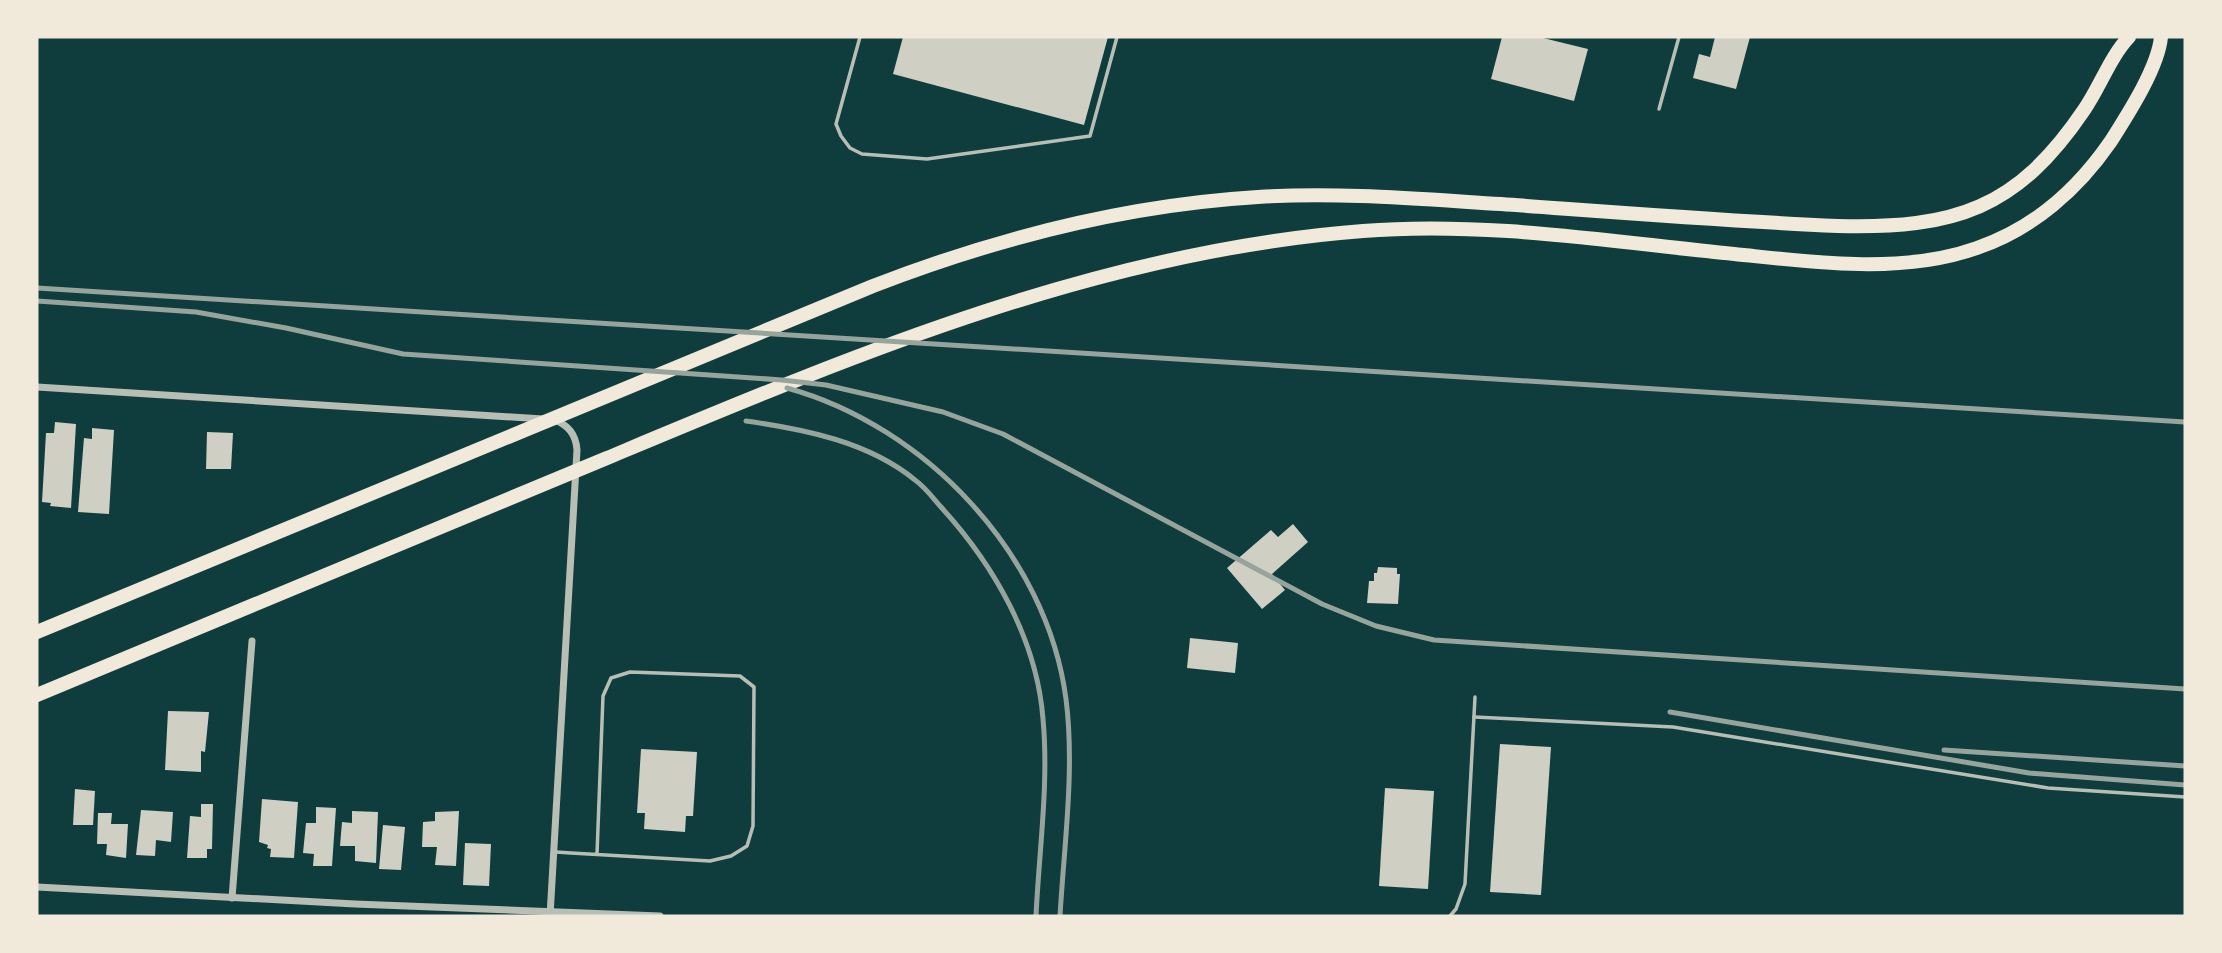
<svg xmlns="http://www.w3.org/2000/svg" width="2222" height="953" viewBox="0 0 2222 953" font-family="'DM Sans',sans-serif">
  <rect width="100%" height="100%" fill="#0f3d3e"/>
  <g fill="#cfcfc3">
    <path d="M 903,37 L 1108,37 L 1084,125 L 893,74 Z"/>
    <path d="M 1502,37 L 1539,37 L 1588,49 L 1574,101 L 1491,79 Z"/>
    <path d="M 1715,37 L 1750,37 L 1736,89 L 1693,78 L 1699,54 L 1710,57 Z"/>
    <path d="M 55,422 L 76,424 L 71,508 L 50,506 L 51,503 L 42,502 L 46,433 L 54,433 Z"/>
    <path d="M 92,428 L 114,430 L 109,514 L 78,512 L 84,438 L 92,439 Z"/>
    <path d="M 207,432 L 233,433 L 231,469 L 206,469 Z"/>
    <path d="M 1293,524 L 1308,542 L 1272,574 L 1285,590 L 1262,609 L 1227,568 L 1271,530 L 1278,537 Z"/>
    <path d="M 1378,567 L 1397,568 L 1397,574 L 1400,574 L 1398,604 L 1367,603 L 1369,581 L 1374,581 L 1374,573 L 1377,573 Z"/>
    <path d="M 1190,638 L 1238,643 L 1235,673 L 1187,668 Z"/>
    <path d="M 168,711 L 209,712 L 205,752 L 201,751 L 201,772 L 165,770 Z"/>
    <path d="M 1500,744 L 1551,747 L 1541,895 L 1490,892 Z"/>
    <path d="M 641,749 L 697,752 L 693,816 L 686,816 L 685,832 L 644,829 L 645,813 L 637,813 Z"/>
    <path d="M 1385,788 L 1434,791 L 1428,889 L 1379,886 Z"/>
    <path d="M 75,789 L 95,791 L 93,825 L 73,825 Z"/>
    <path d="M 262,799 L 298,802 L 294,858 L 270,857 L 271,849 L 267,848 L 268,845 L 259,842 Z"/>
    <path d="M 201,804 L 213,804 L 212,849 L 207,849 L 207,858 L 187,858 L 190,816 L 201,817 Z"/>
    <path d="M 316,807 L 336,808 L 332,866 L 313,866 L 314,854 L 303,853 L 306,823 L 316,823 Z"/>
    <path d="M 141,810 L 173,812 L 171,842 L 156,840 L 155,856 L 136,855 Z"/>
    <path d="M 352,811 L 378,812 L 376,863 L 355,861 L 355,846 L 340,846 L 342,822 L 352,823 Z"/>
    <path d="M 459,811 L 456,866 L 435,865 L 437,847 L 422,847 L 423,822 L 435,821 L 435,812 Z"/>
    <path d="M 98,813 L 112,813 L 111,824 L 128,824 L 126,858 L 106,855 L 107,844 L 97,844 Z"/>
    <path d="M 383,825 L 405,827 L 401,870 L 379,869 Z"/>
    <path d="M 465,843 L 491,844 L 489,886 L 463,885 Z"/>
  </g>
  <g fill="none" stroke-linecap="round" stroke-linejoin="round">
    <g stroke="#b8beb3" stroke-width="3.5">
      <path d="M 860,37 L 836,124 L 841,136 L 850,148 L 862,154 L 927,159 L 1090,136 L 1117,37"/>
      <path d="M 1659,109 L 1679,37"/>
      <path d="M 1474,717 L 1673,727 L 2048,788 L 2185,797"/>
      <path d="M 556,852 L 571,853 L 710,861 L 731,856 L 747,846 L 753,826 L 754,687 L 740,676 L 630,672 L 611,678 L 603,696 L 597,854"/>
      <path d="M 1450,916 L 1456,909 L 1465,884 L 1475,697"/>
    </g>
    <g stroke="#b8beb3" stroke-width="7">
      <path d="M 37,387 L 543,419"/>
      <path d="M 37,887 L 355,904 L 660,916"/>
      <path d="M 232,898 L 252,641"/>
      <path d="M 550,916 L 577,450 C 576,435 569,425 554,420"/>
    </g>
    <g stroke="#f1e9da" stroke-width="14">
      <path d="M 37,632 L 873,286 C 997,238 1125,205 1258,197 C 1339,192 1419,199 1501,204 C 1613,212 1726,221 1838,226 C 1955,229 2017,209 2084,110 C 2100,87 2110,57 2129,37"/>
      <path d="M 37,695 C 227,616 417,537 607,458 C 849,357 1098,251 1363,231 C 1485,221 1612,242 1734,254 C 1813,262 1901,275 1977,248 C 2033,229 2078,189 2111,141 C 2128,114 2158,68 2161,37"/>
    </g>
    <g stroke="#97a49c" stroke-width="5">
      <path d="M 37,288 L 2185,422"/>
      <path d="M 37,301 L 196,312 L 286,328 L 403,354 L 782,380 L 826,385 L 943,412 L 1003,434 L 1322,604 L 1376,626 L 1434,640 L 2185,689"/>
      <path d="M 787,388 C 925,426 1047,554 1066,699 C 1075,769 1064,846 1060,916"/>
      <path d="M 746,421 C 804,429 869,442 915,480 C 925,487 933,498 941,507 C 994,565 1037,640 1043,719 C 1049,784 1039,851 1036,916"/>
      <path d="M 1670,712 L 2029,773 L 2185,785"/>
      <path d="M 1944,750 L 2185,766"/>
    </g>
  </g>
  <rect width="2222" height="953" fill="none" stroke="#f1e9da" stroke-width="77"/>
</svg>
